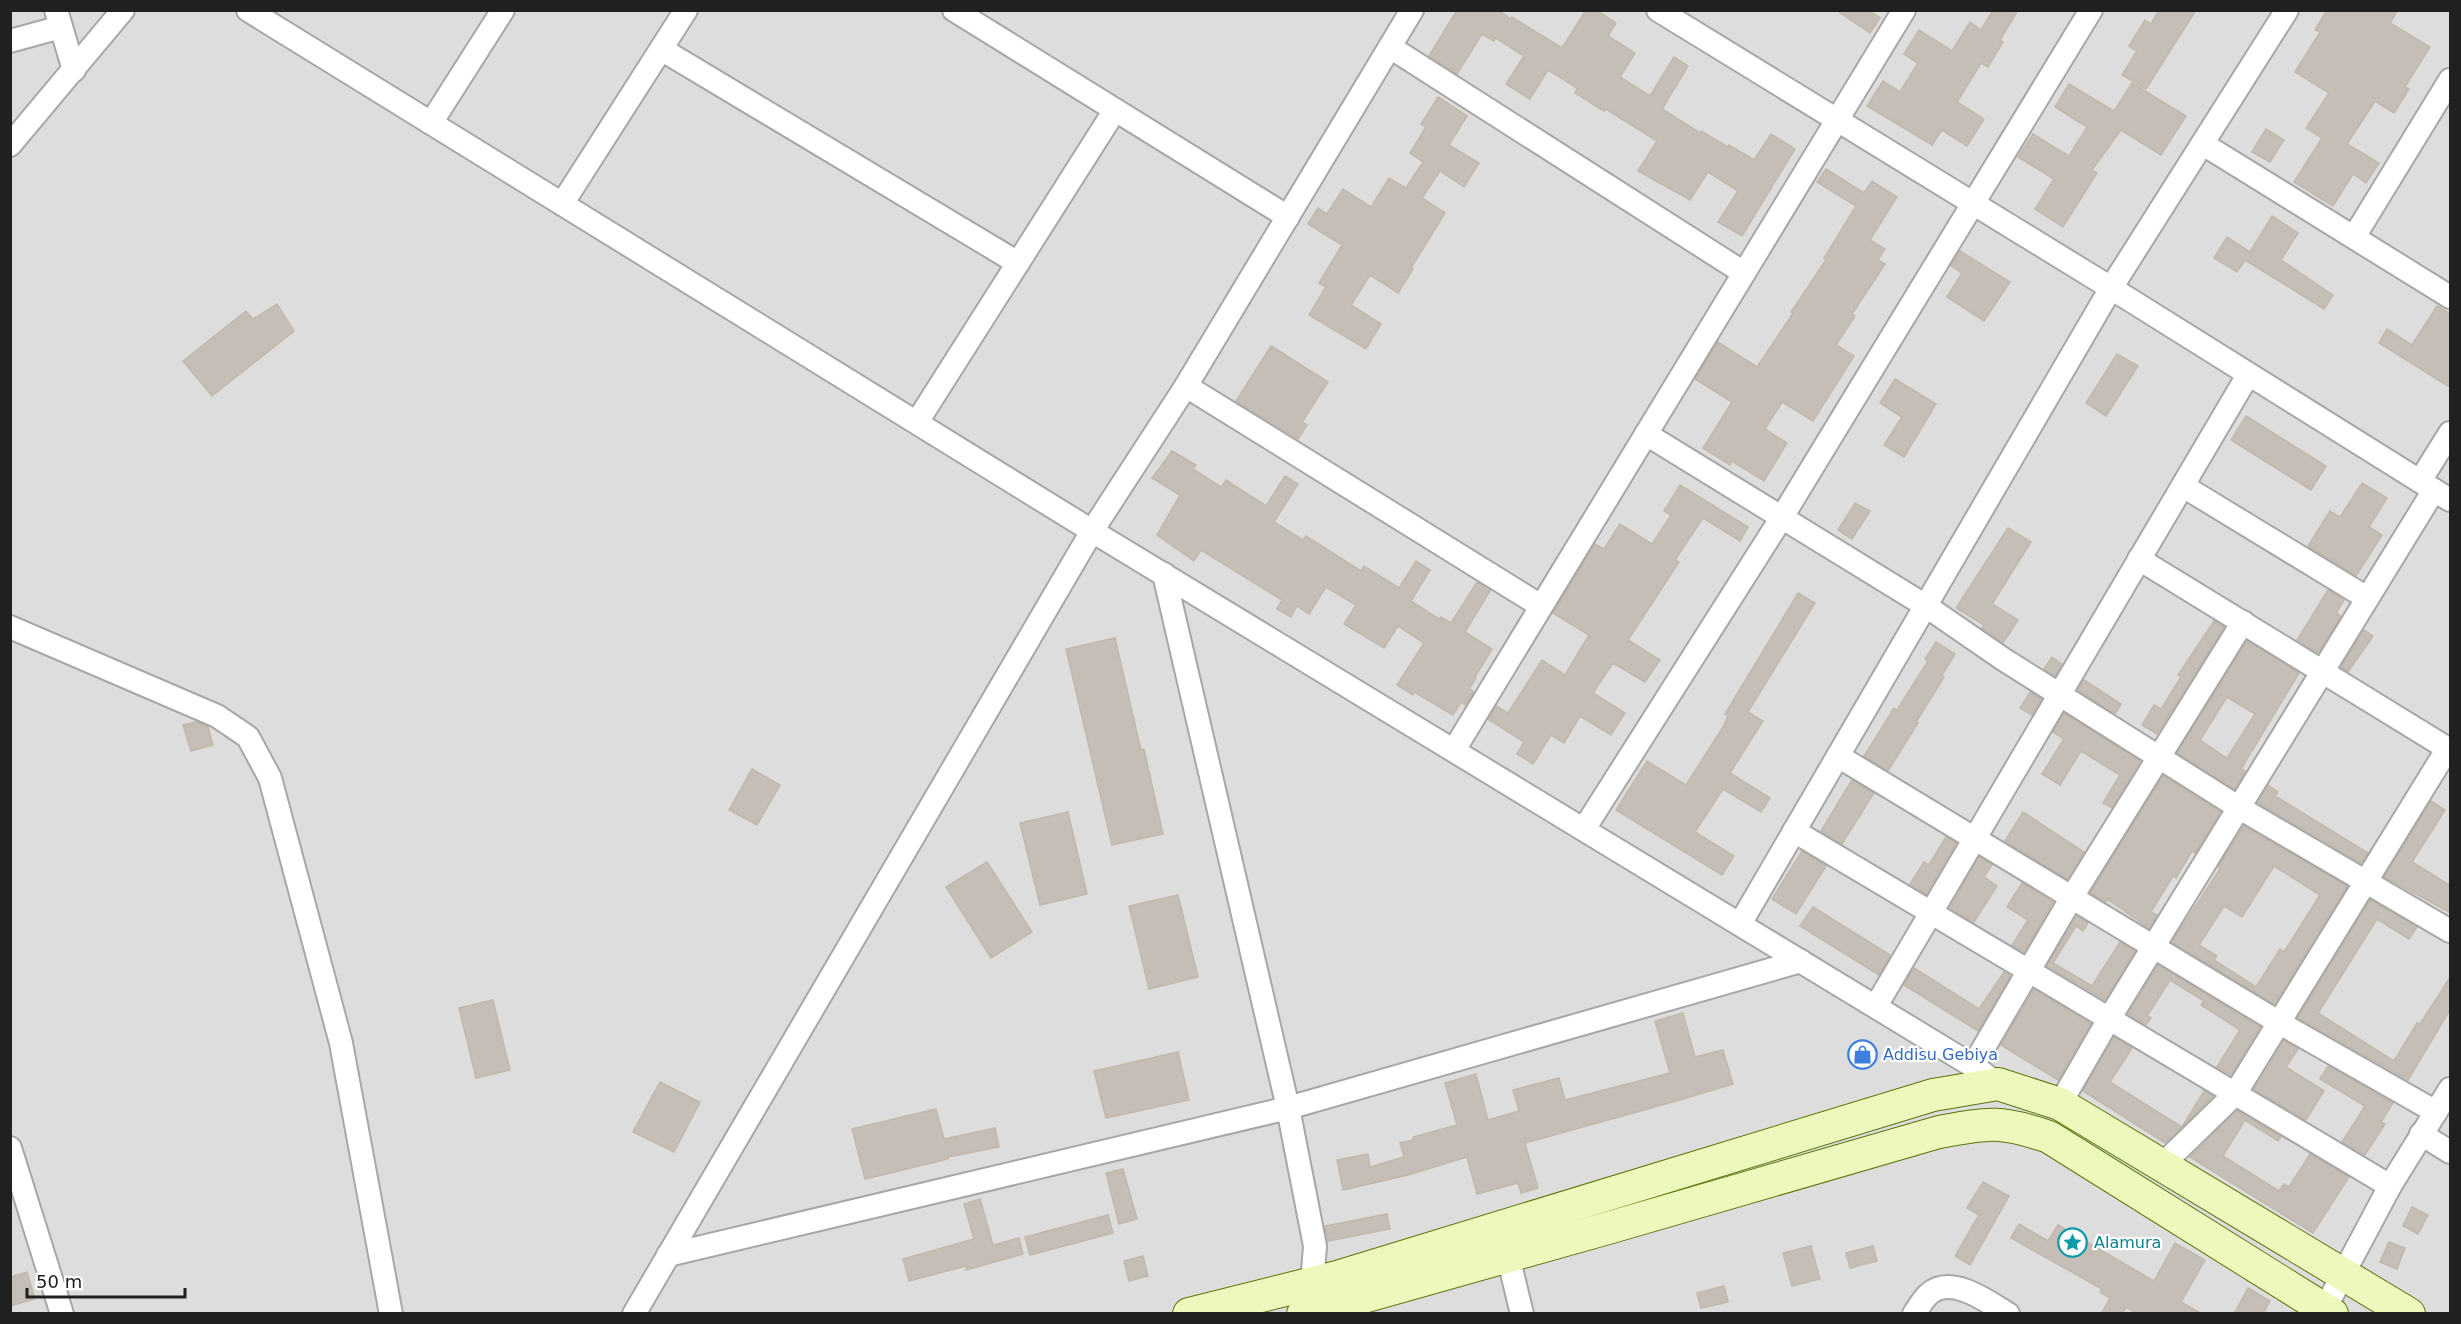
<svg xmlns="http://www.w3.org/2000/svg" width="2461" height="1324" viewBox="0 0 2461 1324" font-family="'DejaVu Sans',sans-serif">
  <rect width="100%" height="100%" fill="#f0efe7"/>
  <rect fill="#dedddd" x="11" y="11" width="2439" height="1302"/>
  <g fill="#c5beb6" stroke="#c2b8aa" stroke-width="1.5" fill-rule="evenodd">
    <path d="M 1457,10 L 1498,10 L 1511,19 L 1512,17 L 1562,48 L 1586,10 L 1596,10 L 1616,23 L 1608,36 L 1635,53 L 1620,77 L 1650,96 L 1674,57 L 1688,66 L 1662,109 L 1700,133 L 1701,131 L 1728,147 L 1729,145 L 1754,160 L 1771,134 L 1795,149 L 1742,236 L 1718,222 L 1738,191 L 1708,172 L 1690,200 L 1638,171 L 1657,141 L 1606,109 L 1604,111 L 1575,93 L 1577,88 L 1548,70 L 1530,99 L 1506,84 L 1524,56 L 1496,38 L 1494,41 L 1482,34 L 1457,74 L 1429,56 Z"/>
    <path d="M 1836,10 L 1868,10 L 1880,18 L 1870,33 Z"/>
    <path d="M 1993,10 L 2018,10 L 2000,40 L 2003,42 L 1988,67 L 1981,63 L 1957,102 L 1984,119 L 1967,146 L 1942,130 L 1932,145 L 1867,106 L 1883,81 L 1900,92 L 1918,63 L 1904,54 L 1919,30 L 1952,51 L 1970,22 L 1981,30 Z"/>
    <path d="M 2159,10 L 2196,10 L 2146,89 L 2122,75 L 2137,51 L 2129,46 L 2145,20 L 2151,24 Z"/>
    <path d="M 2327,10 L 2398,10 L 2390,23 L 2430,47 L 2405,87 L 2409,89 L 2394,113 L 2375,101 L 2347,144 L 2379,163 L 2366,183 L 2353,174 L 2333,206 L 2294,182 L 2322,138 L 2306,128 L 2329,93 L 2295,72 L 2320,32 L 2315,30 Z"/>
    <path d="M 2132,83 L 2186,116 L 2161,155 L 2121,130 L 2092,170 L 2097,173 L 2063,227 L 2035,209 L 2054,179 L 2018,157 L 2033,134 L 2069,156 L 2087,127 L 2055,107 L 2069,84 L 2114,111 Z"/>
    <path d="M 1438,97 L 1467,116 L 1449,145 L 1479,163 L 1464,187 L 1440,171 L 1422,198 L 1445,213 L 1411,268 L 1413,269 L 1398,293 L 1370,275 L 1351,305 L 1381,324 L 1366,349 L 1309,315 L 1326,287 L 1319,283 L 1342,245 L 1308,224 L 1318,208 L 1327,214 L 1343,189 L 1371,207 L 1389,178 L 1406,188 L 1423,162 L 1410,153 L 1426,127 L 1421,124 Z"/>
    <path d="M 2266,129 L 2284,140 L 2270,162 L 2252,152 Z"/>
    <path d="M 1826,169 L 1864,193 L 1872,181 L 1897,197 L 1870,240 L 1885,249 L 1878,260 L 1885,264 L 1852,314 L 1855,316 L 1836,345 L 1854,356 L 1813,421 L 1782,402 L 1765,429 L 1787,443 L 1764,481 L 1732,461 L 1730,465 L 1703,448 L 1732,402 L 1695,379 L 1718,342 L 1757,367 L 1793,313 L 1791,312 L 1826,260 L 1824,258 L 1856,206 L 1817,182 Z"/>
    <path d="M 2272,216 L 2298,233 L 2281,260 L 2333,295 L 2324,309 L 2245,260 L 2237,272 L 2214,258 L 2227,237 L 2250,252 Z"/>
    <path d="M 1960,251 L 2010,282 L 1984,321 L 1947,297 L 1962,273 L 1951,266 Z"/>
    <path d="M 277,304 L 294,331 L 212,396 L 183,361 L 246,311 L 253,319 Z"/>
    <path d="M 2437,306 L 2451,314 L 2451,388 L 2379,343 L 2387,329 L 2412,345 Z"/>
    <path d="M 1271,346 L 1328,382 L 1302,422 L 1307,425 L 1298,439 L 1236,401 Z"/>
    <path d="M 2117,354 L 2138,366 L 2106,416 L 2086,403 Z"/>
    <path d="M 1895,379 L 1936,404 L 1904,457 L 1884,445 L 1902,417 L 1880,403 Z"/>
    <path d="M 2246,416 L 2326,466 L 2311,490 L 2231,440 Z"/>
    <path d="M 1172,451 L 1196,465 L 1193,469 L 1221,487 L 1226,480 L 1266,506 L 1285,476 L 1298,484 L 1274,522 L 1303,540 L 1306,536 L 1361,571 L 1364,566 L 1399,588 L 1416,561 L 1430,570 L 1411,601 L 1439,619 L 1441,617 L 1451,623 L 1477,582 L 1490,591 L 1465,632 L 1492,649 L 1475,677 L 1476,678 L 1469,689 L 1474,692 L 1465,705 L 1461,702 L 1453,715 L 1414,692 L 1413,695 L 1397,685 L 1424,643 L 1398,626 L 1384,648 L 1344,624 L 1356,605 L 1326,587 L 1309,614 L 1297,606 L 1291,617 L 1277,609 L 1282,600 L 1201,550 L 1194,561 L 1157,535 L 1180,495 L 1152,478 Z"/>
    <path d="M 2362,483 L 2387,498 L 2369,527 L 2382,535 L 2356,576 L 2308,546 L 2330,511 L 2340,517 Z"/>
    <path d="M 1680,485 L 1748,527 L 1740,541 L 1703,518 L 1675,560 L 1679,562 L 1628,640 L 1660,660 L 1645,682 L 1613,663 L 1593,693 L 1625,713 L 1611,735 L 1580,716 L 1564,743 L 1551,735 L 1533,764 L 1517,754 L 1524,742 L 1488,719 L 1496,706 L 1508,713 L 1542,660 L 1565,675 L 1589,635 L 1553,613 L 1595,544 L 1604,549 L 1620,524 L 1652,544 L 1671,515 L 1664,511 Z"/>
    <path d="M 1855,503 L 1870,511 L 1852,539 L 1838,530 Z"/>
    <path d="M 2008,528 L 2031,542 L 1992,604 L 2018,620 L 2003,643 L 1982,628 L 1984,625 L 1956,608 Z"/>
    <path d="M 2328,590 L 2344,600 L 2336,613 L 2341,616 L 2318,653 L 2297,640 Z"/>
    <path d="M 1798,593 L 1815,603 L 1748,712 L 1763,721 L 1730,773 L 1770,798 L 1761,812 L 1723,789 L 1695,832 L 1734,856 L 1722,875 L 1616,810 L 1647,761 L 1686,785 L 1723,727 L 1728,716 L 1725,714 Z"/>
    <path d="M 2214,621 L 2224,627 L 2157,734 L 2142,725 L 2154,705 L 2161,709 L 2181,677 L 2178,675 Z"/>
    <path d="M 2364,630 L 2373,636 L 2348,672 L 2341,667 Z"/>
    <path d="M 1115,638 L 1141,750 L 1144,749 L 1163,834 L 1112,845 L 1066,649 Z"/>
    <path d="M 2247,641 L 2299,673 L 2241,769 L 2245,771 L 2235,789 L 2177,753 ZM 2227,697 L 2255,714 L 2227,758 L 2200,740 Z"/>
    <path d="M 1936,642 L 1955,654 L 1942,675 L 1944,677 L 1916,722 L 1918,723 L 1888,771 L 1864,756 L 1894,708 L 1897,710 L 1928,661 L 1925,659 Z"/>
    <path d="M 2052,657 L 2062,664 L 2055,676 L 2044,669 Z"/>
    <path d="M 2084,680 L 2121,704 L 2115,714 L 2078,690 Z"/>
    <path d="M 2030,692 L 2041,699 L 2032,715 L 2020,708 Z"/>
    <path d="M 2064,713 L 2140,761 L 2112,808 L 2103,803 L 2120,775 L 2081,751 L 2060,785 L 2042,774 L 2064,739 L 2053,732 Z"/>
    <path d="M 196,722 L 208,727 L 213,745 L 191,751 L 183,725 Z"/>
    <path d="M 752,769 L 780,785 L 757,825 L 729,810 Z"/>
    <path d="M 2163,776 L 2220,812 L 2195,853 L 2192,851 L 2176,878 L 2173,876 L 2151,912 L 2157,915 L 2149,928 L 2107,899 L 2106,902 L 2090,893 Z"/>
    <path d="M 1852,780 L 1874,793 L 1842,844 L 1821,831 Z"/>
    <path d="M 2268,785 L 2278,792 L 2275,796 L 2368,853 L 2361,863 L 2258,803 Z"/>
    <path d="M 2431,801 L 2445,810 L 2412,862 L 2451,886 L 2451,913 L 2384,877 Z"/>
    <path d="M 1068,812 L 1087,894 L 1040,905 L 1020,823 Z"/>
    <path d="M 2023,812 L 2084,852 L 2067,879 L 2005,841 Z"/>
    <path d="M 2244,826 L 2347,886 L 2274,1004 L 2172,942 L 2220,869 L 2218,867 ZM 2274,866 L 2320,895 L 2284,952 L 2280,949 L 2256,987 L 2214,960 L 2217,956 L 2199,945 L 2224,906 L 2242,917 Z"/>
    <path d="M 1946,837 L 1956,843 L 1926,894 L 1910,884 L 1924,862 L 1929,865 Z"/>
    <path d="M 1802,851 L 1826,866 L 1796,914 L 1772,899 Z"/>
    <path d="M 1979,857 L 1992,865 L 1984,877 L 1997,886 L 1974,922 L 1950,908 Z"/>
    <path d="M 987,862 L 1032,932 L 991,958 L 946,887 Z"/>
    <path d="M 2022,883 L 2053,902 L 2024,952 L 2012,945 L 2028,920 L 2007,907 Z"/>
    <path d="M 1178,895 L 1198,977 L 1149,989 L 1129,906 Z"/>
    <path d="M 2370,900 L 2417,927 L 2409,939 L 2377,919 L 2318,1013 L 2394,1061 L 2417,1023 L 2420,1024 L 2451,976 L 2451,1008 L 2408,1080 L 2298,1018 Z"/>
    <path d="M 1813,907 L 1890,955 L 1879,975 L 1800,926 Z"/>
    <path d="M 2077,916 L 2088,923 L 2083,931 L 2076,926 L 2053,963 L 2092,986 L 2120,942 L 2135,951 L 2105,1000 L 2047,966 Z"/>
    <path d="M 2158,965 L 2260,1027 L 2231,1075 L 2217,1067 L 2240,1030 L 2201,1005 L 2204,1001 L 2170,980 L 2147,1016 L 2151,1018 L 2146,1025 L 2128,1014 Z"/>
    <path d="M 1914,968 L 1979,1009 L 2004,972 L 2010,976 L 1978,1031 L 1904,985 Z"/>
    <path d="M 2034,989 L 2091,1024 L 2058,1080 L 2001,1045 Z"/>
    <path d="M 493,1000 L 510,1070 L 476,1078 L 459,1008 Z"/>
    <path d="M 1683,1013 L 1695,1057 L 1723,1050 L 1733,1084 L 1673,1102 L 1525,1143 L 1538,1188 L 1521,1193 L 1518,1183 L 1477,1194 L 1467,1157 L 1408,1175 L 1343,1190 L 1337,1160 L 1368,1154 L 1370,1167 L 1404,1157 L 1400,1143 L 1413,1140 L 1413,1137 L 1457,1125 L 1445,1083 L 1476,1074 L 1488,1120 L 1519,1111 L 1513,1090 L 1559,1078 L 1565,1100 L 1670,1073 L 1655,1021 Z"/>
    <path d="M 2114,1037 L 2132,1048 L 2110,1082 L 2182,1127 L 2165,1143 L 2083,1091 Z"/>
    <path d="M 2284,1041 L 2298,1049 L 2286,1067 L 2324,1091 L 2306,1120 L 2254,1089 Z"/>
    <path d="M 1178,1052 L 1189,1100 L 1106,1118 L 1094,1071 Z"/>
    <path d="M 2328,1066 L 2393,1103 L 2381,1122 L 2385,1124 L 2365,1155 L 2342,1142 L 2365,1106 L 2320,1079 Z"/>
    <path d="M 660,1082 L 700,1102 L 674,1152 L 633,1132 Z"/>
    <path d="M 2204,1091 L 2213,1096 L 2182,1127 Z"/>
    <path d="M 936,1109 L 944,1139 L 995,1128 L 999,1147 L 948,1157 L 948,1159 L 865,1179 L 852,1129 Z"/>
    <path d="M 2237,1111 L 2281,1137 L 2278,1141 L 2245,1120 L 2223,1156 L 2279,1191 L 2284,1184 L 2289,1187 L 2310,1154 L 2349,1177 L 2313,1233 L 2190,1157 Z"/>
    <path d="M 1123,1169 L 1137,1219 L 1119,1224 L 1106,1173 Z"/>
    <path d="M 1983,1182 L 2009,1196 L 1970,1265 L 1955,1256 L 1979,1215 L 1967,1208 Z"/>
    <path d="M 980,1199 L 993,1245 L 1019,1238 L 1023,1254 L 966,1270 L 966,1266 L 909,1281 L 903,1259 L 974,1239 L 964,1204 Z"/>
    <path d="M 2412,1207 L 2428,1215 L 2418,1234 L 2403,1226 Z"/>
    <path d="M 1387,1214 L 1390,1229 L 1328,1241 L 1325,1226 Z"/>
    <path d="M 1108,1215 L 1113,1233 L 1030,1255 L 1025,1237 Z"/>
    <path d="M 2019,1224 L 2048,1241 L 2058,1225 L 2154,1281 L 2175,1243 L 2205,1260 L 2181,1302 L 2202,1314 L 2137,1314 L 2126,1307 L 2122,1314 L 2101,1314 L 2110,1298 L 2100,1292 L 2102,1289 L 2011,1238 Z"/>
    <path d="M 2389,1242 L 2405,1248 L 2397,1269 L 2380,1262 Z"/>
    <path d="M 1811,1246 L 1820,1279 L 1792,1286 L 1783,1253 Z"/>
    <path d="M 1873,1246 L 1877,1261 L 1850,1268 L 1846,1253 Z"/>
    <path d="M 1143,1256 L 1148,1276 L 1129,1281 L 1124,1261 Z"/>
    <path d="M 27,1272 L 35,1299 L 10,1306 L 10,1277 Z"/>
    <path d="M 1724,1286 L 1728,1302 L 1701,1308 L 1697,1293 Z"/>
    <path d="M 2248,1288 L 2270,1301 L 2263,1314 L 2234,1314 Z"/>
  </g>
  <g fill="none" stroke-linecap="round" stroke-linejoin="round">
    <defs>
      <g id="street">
        <path d="M 56,10 L 74,70"/>
        <path d="M 248,10 L 1092,531 L 1973,1066 L 1998,1084"/>
        <path d="M 954,10 L 1288,217"/>
        <path d="M 1658,10 L 2111,288 L 2450,500"/>
        <path d="M 10,41 L 61,27"/>
        <path d="M 1390,47 L 1744,273"/>
        <path d="M 661,49 L 1018,263"/>
        <path d="M 431,123 L 503,10"/>
        <path d="M 2203,144 L 2450,297"/>
        <path d="M 10,145 L 123,10"/>
        <path d="M 562,204 L 686,10"/>
        <path d="M 2354,237 L 2450,80"/>
        <path d="M 1186,386 L 1541,606"/>
        <path d="M 917,422 L 1115,110"/>
        <path d="M 1646,434 L 1926,606 L 2003,659 L 2238,807 L 2450,931"/>
        <path d="M 2420,481 L 2450,433"/>
        <path d="M 2183,486 L 2367,598"/>
        <path d="M 2139,559 L 2450,750"/>
        <path d="M 1164,574 L 1288,1108 L 1315,1246 L 1312,1284"/>
        <path d="M 10,627 L 217,716 L 248,737 L 270,778 L 341,1043 L 391,1314"/>
        <path d="M 1454,750 L 1904,10"/>
        <path d="M 1838,756 L 2278,1022 L 2436,1112"/>
        <path d="M 1584,829 L 1782,517 L 2091,10"/>
        <path d="M 1794,831 L 2390,1186"/>
        <path d="M 1740,924 L 2111,288 L 2287,10"/>
        <path d="M 1876,1006 L 2248,375"/>
        <path d="M 1973,1066 L 2072,897 L 2243,622"/>
        <path d="M 2060,1104 L 2109,1019 L 2434,490"/>
        <path d="M 2421,1134 L 2450,1152"/>
        <path d="M 10,1148 L 62,1314"/>
        <path d="M 2163,1164 L 2235,1094 L 2448,748"/>
        <path d="M 668,1255 L 1288,1108 L 1801,961"/>
        <path d="M 1508,1256 L 1522,1314"/>
        <path d="M 634,1314 L 1092,531 L 1186,386 L 1412,10"/>
        <path d="M 1914,1314 C 1919,1307 1923,1299 1929,1294 C 1951,1274 1988,1302 2008,1314"/>
        <path d="M 2322,1314 L 2390,1186 L 2450,1089"/>
      </g>
      <g id="secondary">
        <path d="M 1189,1314 L 1337,1277 L 1933,1095 L 1998,1084 L 2060,1104 L 2409,1314"/>
        <path d="M 1303,1314 L 1608,1228 L 1939,1132 C 1988,1123 2000,1120 2049,1137 L 2332,1314"/>
      </g>
    </defs>
    <use href="#street" stroke="#a7a7a7" stroke-width="26"/>
    <use href="#secondary" stroke="#5a7608" stroke-width="34"/>
    <use href="#street" stroke="#fff" stroke-width="22"/>
    <use href="#secondary" stroke="#edf8bd" stroke-width="32"/>
  </g>
  <defs>
    <symbol id="shop-ring" viewBox="-11 -11 22 22"><circle r="9.5" fill="#fff" stroke="#3f7fe0" stroke-width="1.5"/><path d="M-5-2.5h2.3a2.7 3.5 0 0 1 5.4 0H5L5.5 6h-11ZM-1.5-2.5h3a1.5 2.3 0 0 0-3 0Z" fill="#3f7fe0"/></symbol>
    <symbol id="sight-ring" viewBox="-11 -11 22 22"><circle r="9.5" fill="#fff" stroke="#0f9aa8" stroke-width="1.5"/><path d="M0-6L1.8-2.2L6-1.7L2.9 1.2L3.7 5.4L0 3.3L-3.7 5.4L-2.9 1.2L-6-1.7L-1.8-2.2Z" fill="#0f9aa8"/></symbol>
  </defs>
  <g fill-rule="evenodd">
    <use href="#shop-ring" x="1846" y="1038" width="33" height="33"/>
    <use href="#sight-ring" x="2056" y="1226" width="33" height="33"/>
  </g>
  <g text-anchor="middle" dominant-baseline="central" stroke-width="4.5" stroke-linejoin="round" paint-order="stroke">
    <g font-size="16" fill="#366cbe" stroke="#fff" text-anchor="start">
      <text x="1883" y="1054">Addisu Gebiya</text>
    </g>
    <g font-size="16" fill="#0d838f" stroke="#fff" text-anchor="start">
      <text x="2094" y="1242">Alamura</text>
    </g>
  </g>
  <rect width="2461" height="1324" fill="none" stroke="#202020" stroke-width="24"/>
  <path d="M27 1288v9h158v-9" fill="none" stroke="#202020" stroke-width="3"/>
  <text x="36" y="1288" font-size="18" fill="#202020" stroke="#ffffff" stroke-width="4.5" paint-order="stroke">50 m</text>
</svg>
